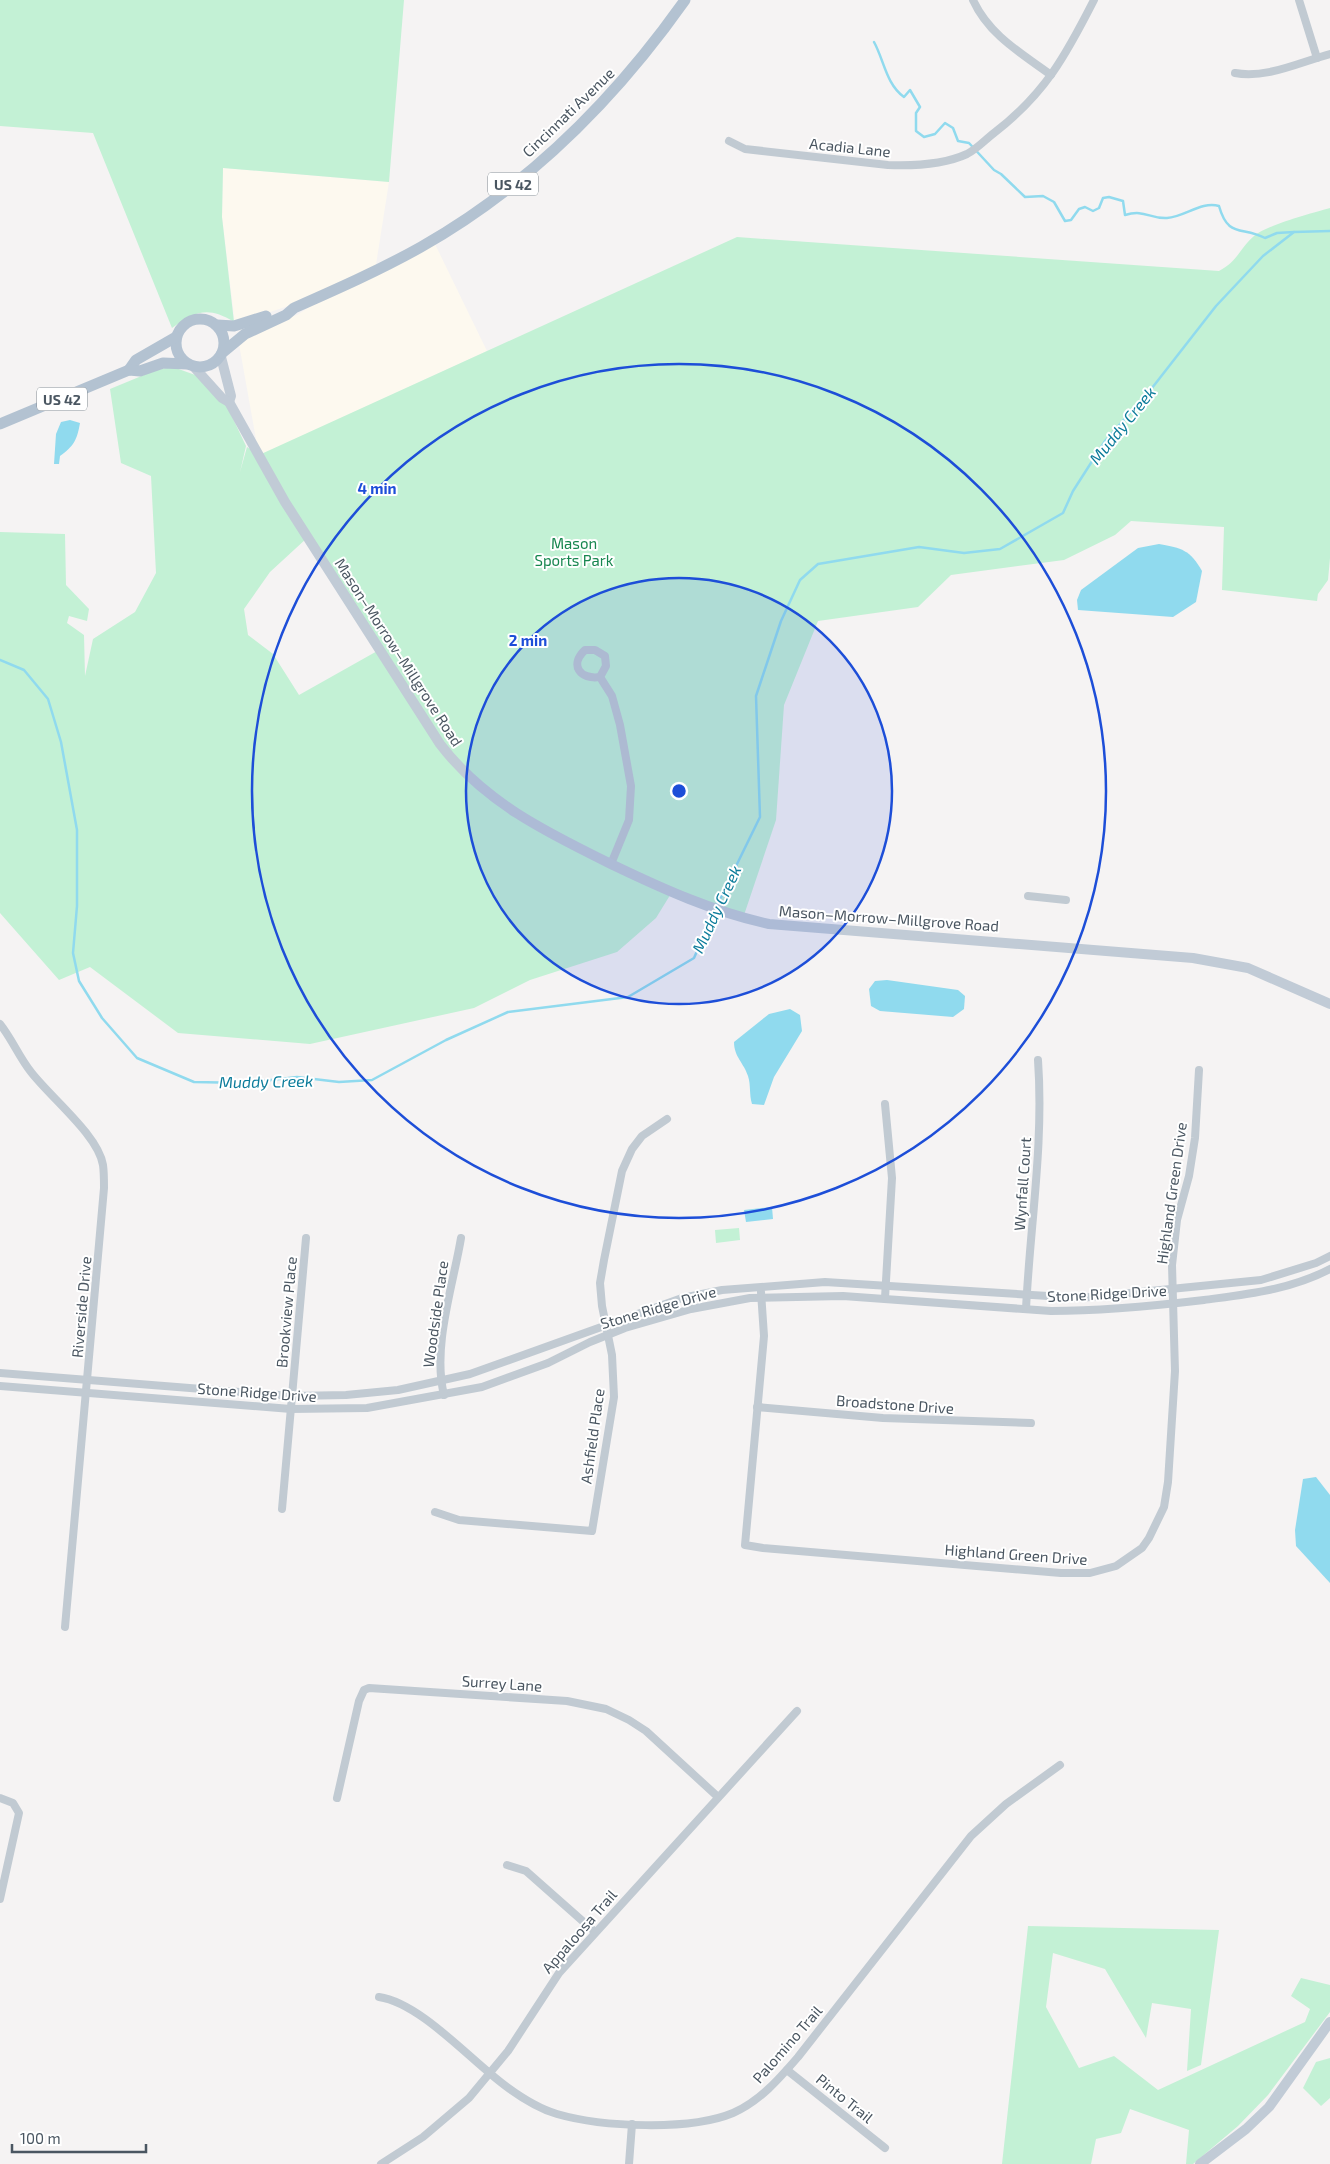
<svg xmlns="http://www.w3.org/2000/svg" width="1330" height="2164" viewBox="0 0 1330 2164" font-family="'Exo 2',sans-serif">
  <rect width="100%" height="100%" fill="#f5f3f3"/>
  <path fill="#fdf9ef" d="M 223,168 L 389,182 L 375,271 L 433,240 L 487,351 L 259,456 L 239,344 L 244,338 L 274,323 L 297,315 L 338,289 L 235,324 L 222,217 Z"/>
  <g fill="#c3f1d5" fill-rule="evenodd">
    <path d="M 0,0 L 404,0 L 389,182 L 223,168 L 222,217 L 234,322 C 208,306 196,311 172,328 L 93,133 L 0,126 Z"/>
    <path d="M 1330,208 L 1330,558 L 1328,580 L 1318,594 L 1317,601 L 1222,590 L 1224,527 L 1131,521 L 1115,535 L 1064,560 L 951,575 L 918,607 L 818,621 L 784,705 L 776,820 L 743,918 L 672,892 L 656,918 L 617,952 L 530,980 L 474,1008 L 310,1044 L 178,1033 L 90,967 L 59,980 L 0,913 L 0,532 L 65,534 L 66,585 L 89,609 L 87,621 L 69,616 L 67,623 L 84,635 L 85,676 L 93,639 L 135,612 L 156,573 L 151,476 L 121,463 L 110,389 L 156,370 L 173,367 L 198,376 L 227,406 L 246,446 L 240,472 L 247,447 L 259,455 L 737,237 L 1219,271 C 1238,261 1240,248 1254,236 C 1267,225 1312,213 1330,208 ZM 307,538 L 379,650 L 299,695 L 273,654 L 248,635 L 244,609 L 270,572 Z"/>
    <path d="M 739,1228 L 740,1240 L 716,1243 L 715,1230 Z"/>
    <path d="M 1028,1926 L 1219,1930 L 1201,2065 L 1187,2071 L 1191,2009 L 1152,2003 L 1146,2038 L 1105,1969 L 1053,1953 L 1046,2007 L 1079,2068 L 1114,2056 L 1158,2090 L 1305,2022 L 1310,2009 L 1291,1996 L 1301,1978 L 1330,1985 L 1330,2012 L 1268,2095 L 1238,2126 L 1193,2164 L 1186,2164 L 1189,2130 L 1130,2109 L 1121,2133 L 1096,2139 L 1091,2164 L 1002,2164 Z"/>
    <path d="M 1330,2058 L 1330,2098 L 1321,2106 L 1303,2088 L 1316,2062 Z"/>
  </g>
  <g fill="#90daee">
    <path d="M 70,420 L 80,423 C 77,440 74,446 60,456 L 59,464 L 54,464 L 56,434 L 61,422 Z"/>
    <path d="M 1159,544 C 1182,548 1190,550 1202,571 L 1196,602 L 1173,617 L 1078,610 L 1077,600 L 1081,590 L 1138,548 Z"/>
    <path d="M 887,980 L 958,990 L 965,996 L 964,1009 L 953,1017 L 880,1011 L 871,1006 L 869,989 L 875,981 Z"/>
    <path d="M 790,1009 L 800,1015 L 802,1031 L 774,1077 L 764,1105 L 752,1104 C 749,1094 751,1085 748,1076 C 744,1063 734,1057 734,1042 L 769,1014 Z"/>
    <path d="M 772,1207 L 773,1219 L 746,1222 L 744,1210 Z"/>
    <path d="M 1316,1477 L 1330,1495 L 1330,1583 L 1296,1546 L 1295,1530 L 1303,1479 Z"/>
  </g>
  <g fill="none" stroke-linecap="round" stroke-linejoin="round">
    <g stroke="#90daee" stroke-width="2.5">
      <path d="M 874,42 C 884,60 886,84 904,97 L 910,90 L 920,107 L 916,113 L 916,131 L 924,137 L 935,134 L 945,123 L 953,128 L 958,141 L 969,143 L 994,170 L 1001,174 L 1025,197 L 1043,196 L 1054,202 L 1065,221 L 1071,220 L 1079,209 L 1085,207 L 1093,211 L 1099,208 L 1103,198 L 1109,197 L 1123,201 L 1125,215 C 1145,209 1149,219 1167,218 C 1185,217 1201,201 1219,206 C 1228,238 1241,226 1265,238 L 1277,233 L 1294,232"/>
      <path d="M 0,660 L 24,670 L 48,699 L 61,742 L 77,830 L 77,906 L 73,953 L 79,981 L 102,1018 L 137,1058 L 194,1082 L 245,1083 L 297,1077 L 339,1082 L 372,1080 L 446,1040 L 508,1012 L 628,997 L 694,958 L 715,910"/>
      <path d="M 717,905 L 760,817 L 756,696 L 781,621 L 800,580 L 818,564 L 919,547 L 964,553 L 1000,549 L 1063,513 L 1073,491 L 1105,441 L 1152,388 L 1216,306 L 1263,256 L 1294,232 L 1330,231"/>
    </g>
    <g stroke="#c1cad2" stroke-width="8">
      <path d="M 973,0 C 989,35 1021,53 1051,75"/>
      <path d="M 1299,0 L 1317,58"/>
      <path d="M 1235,73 C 1266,79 1300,62 1330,54"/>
      <path d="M 729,141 L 745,149 L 888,165 C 914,166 943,165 967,154 C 977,149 986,139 994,133 C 1045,94 1066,55 1094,0"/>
      <path d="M 600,677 C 580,680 569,665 585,650 L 595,650 L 605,656 L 606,666 L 600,677 L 612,696 L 620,725 L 631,786 L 629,820 L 611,864"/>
      <path d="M 1028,896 L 1066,900"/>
      <path d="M 0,1024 C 12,1039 19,1057 31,1072 C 51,1098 98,1135 103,1165 C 104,1172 104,1181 104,1188 L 65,1627"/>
      <path d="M 885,1104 L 892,1178 L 885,1298"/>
      <path d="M 761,1292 L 764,1336 L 745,1545 L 763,1548 L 1061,1573 L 1090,1573 L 1116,1566 L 1142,1548 L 1149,1538 L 1164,1507 L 1168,1482 L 1175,1371 L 1172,1265 L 1177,1220 L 1189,1176 L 1195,1138 L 1199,1070"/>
      <path d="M 1026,1309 C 1030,1226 1044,1144 1038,1060"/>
      <path d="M 0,1373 L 292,1396 L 346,1395 L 398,1390 L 470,1374 L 682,1298 L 722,1290 L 825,1282 L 1080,1298 L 1261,1280 L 1316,1263 L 1330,1256"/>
      <path d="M 0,1386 L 291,1409 L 367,1408 L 482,1387 L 548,1363 L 590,1342 L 625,1328 L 691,1309 L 750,1298 L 843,1296 L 1051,1311 C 1102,1311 1153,1306 1204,1300 C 1248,1294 1290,1290 1330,1269"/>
      <path d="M 444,1395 C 432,1347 453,1286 461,1238"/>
      <path d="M 757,1407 L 883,1418 L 1031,1423"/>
      <path d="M 282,1509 L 306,1238"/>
      <path d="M 435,1512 L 459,1520 L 592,1531 L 614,1397 L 612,1355 L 602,1306 L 600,1283 L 604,1260 L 622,1171 L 632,1149 L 642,1136 L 667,1119"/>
      <path d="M 0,1798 L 13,1803 L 19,1813 L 0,1899"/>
      <path d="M 337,1798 L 359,1701 L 364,1690 L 369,1688 L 567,1701 L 606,1709 L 629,1720 L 646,1731 L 718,1797"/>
      <path d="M 507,1865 L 526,1871 L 595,1932"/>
      <path d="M 379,1997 C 421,2003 472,2062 507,2087 C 522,2098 540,2109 557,2114 C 602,2127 690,2131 733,2113 C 760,2101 779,2079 798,2057 L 971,1836 L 1006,1804 L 1060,1765"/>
      <path d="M 787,2070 L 885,2148"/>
      <path d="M 381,2164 L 423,2137 L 469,2098 L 508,2051 L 559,1973 L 797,1711"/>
      <path d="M 629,2164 L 632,2124"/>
    </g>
    <g stroke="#c1cbd6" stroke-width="10">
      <path d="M 221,357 L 231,396 L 229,402"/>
      <path d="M 194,367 L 222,398 L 229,402 L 285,502 L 440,744 C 485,803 548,833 613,865 C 663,889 714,912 769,924 L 1193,958 L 1248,968 L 1330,1004"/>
      <path d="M 1200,2164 L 1246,2129 L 1269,2107 L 1330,2022"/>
    </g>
    <g stroke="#b3c2d1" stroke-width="11">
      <circle cx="200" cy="343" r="24"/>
      <path d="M 217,325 L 234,326 L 266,316"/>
      <path d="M 222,353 L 245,334 L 286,315 L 294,308 C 337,289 380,270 421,247 C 527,187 615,99 685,0"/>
      <path d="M 129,370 L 136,360 L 176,337"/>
      <path d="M 0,424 L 129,370 L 140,371 L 163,363 L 187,364"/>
    </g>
  </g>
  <circle cx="679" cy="791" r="213" fill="#1d4ed8" fill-opacity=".12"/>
  <g fill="none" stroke="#1d4ed8" stroke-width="2.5">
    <circle cx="679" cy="791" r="213"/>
    <circle cx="679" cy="791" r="427"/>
  </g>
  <g text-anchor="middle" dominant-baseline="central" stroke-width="4" stroke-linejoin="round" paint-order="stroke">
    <g fill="#fff" stroke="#808990" stroke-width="1">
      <rect x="488" y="172.5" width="50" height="23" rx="4"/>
      <rect x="37" y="387.5" width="50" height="23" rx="4"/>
    </g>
    <g font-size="14" font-weight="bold" fill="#4a5661">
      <text x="513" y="184">US 42</text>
      <text x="62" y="399">US 42</text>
    </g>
    <g font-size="15" fill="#4a5661" stroke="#fff">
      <text transform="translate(568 112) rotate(-44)">Cincinnati Avenue</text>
      <text transform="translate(850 147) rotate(6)">Acadia Lane</text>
      <text transform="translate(399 652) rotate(57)">Mason–Morrow–Millgrove Road</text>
      <text transform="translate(889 918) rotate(4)">Mason–Morrow–Millgrove Road</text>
      <text transform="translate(1022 1184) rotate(-86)">Wynfall Court</text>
      <text transform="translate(1171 1193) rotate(-82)">Highland Green Drive</text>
      <text transform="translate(1107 1293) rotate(-3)">Stone Ridge Drive</text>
      <text transform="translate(81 1307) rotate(-85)">Riverside Drive</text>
      <text transform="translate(658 1307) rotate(-16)">Stone Ridge Drive</text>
      <text transform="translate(286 1312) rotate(-85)">Brookview Place</text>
      <text transform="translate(435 1314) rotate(-82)">Woodside Place</text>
      <text transform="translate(257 1392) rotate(4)">Stone Ridge Drive</text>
      <text transform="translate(895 1404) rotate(4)">Broadstone Drive</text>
      <text transform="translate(592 1436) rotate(-82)">Ashfield Place</text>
      <text transform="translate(1016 1554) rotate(4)">Highland Green Drive</text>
      <text transform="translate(502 1683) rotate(4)">Surrey Lane</text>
      <text transform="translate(579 1931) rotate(-49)">Appaloosa Trail</text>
      <text transform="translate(787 2044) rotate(-49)">Palomino Trail</text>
      <text transform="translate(845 2098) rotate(39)">Pinto Trail</text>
    </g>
    <g font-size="15" fill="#17864f" stroke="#fff">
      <text x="574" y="543">Mason<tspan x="574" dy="17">Sports Park</tspan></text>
    </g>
    <g font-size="16" font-style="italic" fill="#0c7c9b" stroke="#fff">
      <text transform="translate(1122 425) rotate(-51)">Muddy Creek</text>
      <text transform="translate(716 909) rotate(-65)">Muddy Creek</text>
      <text transform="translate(266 1081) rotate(-1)">Muddy Creek</text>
    </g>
  </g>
  <circle cx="679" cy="791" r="8" fill="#1d4ed8" stroke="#fff" stroke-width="2.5"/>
  <g font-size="15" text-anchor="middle" font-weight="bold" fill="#1d4ed8" stroke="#fff" stroke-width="4" stroke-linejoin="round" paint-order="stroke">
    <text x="377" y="494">4 min</text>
    <text x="528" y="646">2 min</text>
  </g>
  <path d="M12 2144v8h134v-8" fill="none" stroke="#4a5661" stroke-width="2.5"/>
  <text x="20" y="2144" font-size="15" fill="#4a5661" stroke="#ffffff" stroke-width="4" paint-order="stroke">100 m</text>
</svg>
